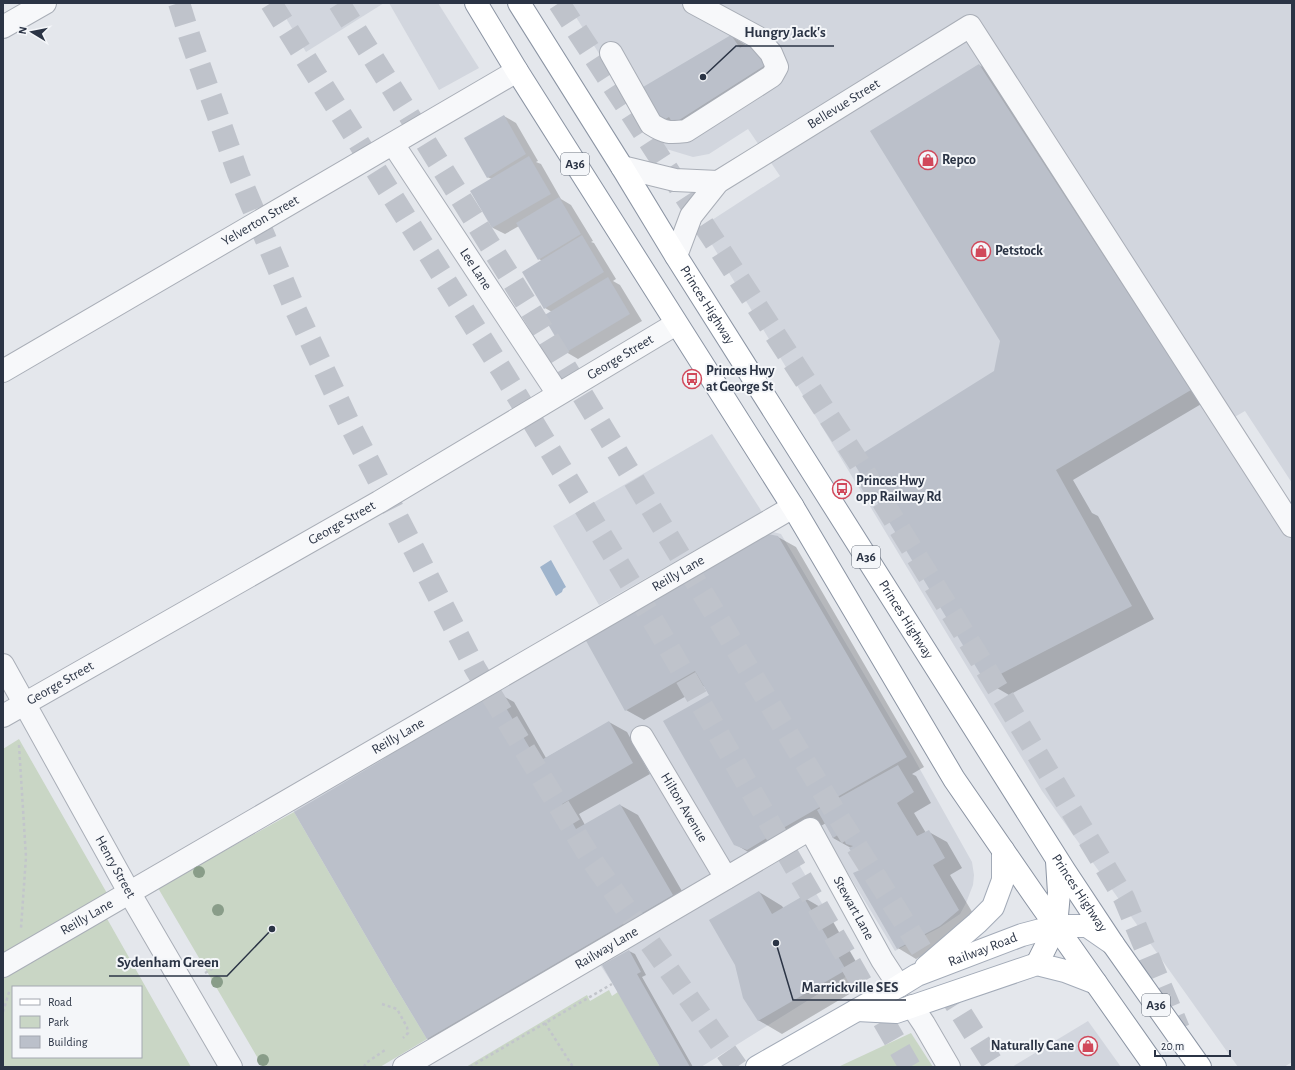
<svg xmlns="http://www.w3.org/2000/svg" width="1295" height="1070" viewBox="0 0 1295 1070" font-family="'Alegreya Sans',sans-serif">
  <rect width="100%" height="100%" fill="#e4e7ec"/>
  <g fill="#d2d6de">
    <path d="M 277,3 L 384,3 L 306,52 Z"/>
    <path d="M 389,3 L 438,3 L 479,68 L 439,90 Z"/>
    <path d="M 567,3 L 1292,3 L 1292,483 L 1245,411 L 1219,426 L 1292,538 L 1292,1062 L 1284,1067 L 1238,1067 L 1042,791 L 708,238 L 709,228 L 712,220 L 780,176 L 748,129 L 709,154 L 693,157 L 663,148 L 612,74 Z"/>
    <path d="M 712,434 L 762,512 L 599,605 L 553,526 Z"/>
    <path d="M 769,531 L 781,534 L 912,755 L 972,862 L 974,875 L 973,885 L 966,903 L 960,914 L 939,928 L 895,951 L 814,817 L 430,1045 L 392,981 L 294,812 L 293,808 Z"/>
    <path d="M 791,851 L 860,968 L 701,1067 L 660,1067 L 618,992 L 599,963 Z"/>
    <path d="M 1088,1021 L 1121,1067 L 1012,1067 Z"/>
  </g>
  <g fill="#c9d6c5" fill-rule="evenodd">
    <path d="M 19,739 L 108,895 L 97,901 L 191,1067 L 3,1067 L 3,749 ZM 13,987 L 141,987 L 141,1057 L 13,1057 Z"/>
    <path d="M 294,812 L 392,981 L 427,1039 L 380,1067 L 263,1067 L 158,888 Z"/>
    <path d="M 609,990 L 612,996 L 618,992 L 660,1067 L 466,1067 L 587,995 L 590,1001 Z"/>
    <path d="M 911,1033 L 933,1067 L 838,1067 Z"/>
  </g>
  <path fill="#9fb4cc" d="M 551,560 L 566,587 L 563,589 L 562,592 L 556,596 L 540,567 Z"/>
  <g fill="#0003">
    <path d="M 731,36 L 746,45 L 784,74 L 692,134 L 659,122 Z"/>
    <path d="M 979,65 L 997,75 L 1208,400 L 1073,480 L 1092,513 L 1098,516 L 1154,619 L 1009,695 L 985,681 L 995,372 L 1001,341 Z"/>
    <path d="M 504,116 L 516,123 L 538,161 L 536,162 L 541,164 L 561,199 L 571,205 L 593,241 L 591,242 L 594,243 L 616,279 L 613,281 L 620,285 L 642,321 L 578,359 L 566,352 L 552,312 L 545,308 L 542,261 L 539,259 L 519,226 L 505,234 L 493,228 L 492,179 L 487,177 Z"/>
    <path d="M 778,537 L 796,547 L 924,767 L 912,774 L 916,776 L 931,803 L 914,813 L 926,833 L 929,832 L 947,842 L 962,868 L 950,875 L 977,920 L 958,936 L 916,959 L 898,948 L 863,869 L 851,848 L 833,838 L 826,823 L 803,836 L 753,855 L 735,844 L 710,696 L 704,686 L 644,720 L 626,710 Z"/>
    <path d="M 496,692 L 514,702 L 546,758 L 609,722 L 627,732 L 650,774 L 579,814 L 585,825 L 620,805 L 638,815 L 690,905 L 446,1049 L 428,1039 L 392,980 L 382,761 Z"/>
    <path d="M 759,892 L 782,906 L 784,909 L 803,897 L 827,911 L 868,983 L 782,1034 L 758,1020 Z"/>
    <path d="M 629,951 L 635,954 L 646,975 L 642,977 L 693,1067 L 661,1067 Z"/>
  </g>
  <g fill="#bbc0ca">
    <path d="M 731,35 L 740,48 L 752,40 L 767,64 L 673,124 L 669,117 L 659,123 L 638,90 Z"/>
    <path d="M 979,64 L 1191,390 L 1056,470 L 1132,606 L 985,682 L 852,460 L 994,371 L 1000,341 L 870,131 Z"/>
    <path d="M 504,115 L 526,154 L 487,178 L 464,138 Z"/>
    <path d="M 529,156 L 551,194 L 492,228 L 470,191 Z"/>
    <path d="M 559,197 L 581,234 L 538,260 L 516,223 Z"/>
    <path d="M 582,235 L 604,272 L 544,309 L 522,272 Z"/>
    <path d="M 608,277 L 630,314 L 565,353 L 543,316 Z"/>
    <path d="M 768,534 L 778,536 L 907,757 L 785,827 L 747,850 L 734,845 L 663,721 L 709,695 L 695,671 L 625,711 L 585,639 Z"/>
    <path d="M 496,691 L 538,762 L 609,721 L 633,763 L 562,804 L 576,829 L 620,804 L 673,895 L 427,1039 L 392,981 L 294,812 L 382,760 L 409,741 Z"/>
    <path d="M 898,765 L 914,792 L 897,803 L 917,836 L 929,830 L 945,858 L 933,865 L 959,910 L 940,926 L 897,949 L 853,873 L 862,869 L 849,848 L 853,846 L 846,844 L 841,833 L 833,838 L 817,810 Z"/>
    <path d="M 759,891 L 772,914 L 803,896 L 846,970 L 758,1021 L 743,998 L 735,965 L 709,920 Z"/>
    <path d="M 629,950 L 641,972 L 637,974 L 690,1067 L 660,1067 L 602,965 Z"/>
  </g>
  <g fill="none" stroke-linecap="round" stroke-linejoin="round">
    <g stroke="#bfc3cb" stroke-width="22" stroke-dasharray="22 11" stroke-linecap="butt">
      <path d="M 179,3 L 189,35 L 238,173 L 292,302 L 350,425 L 475,668 L 591,859 L 737,1067"/>
      <path d="M 271,3 L 504,374 L 658,629 L 910,1067"/>
      <path d="M 339,3 L 551,343 L 837,815 L 995,1067"/>
      <path d="M 559,3 L 857,460 L 981,661 L 1124,898 L 1179,1029"/>
    </g>
    <defs>
      <g id="minor">
        <path d="M 3,27 L 45,3"/>
        <path d="M 611,53 L 651,124 C 665,133 669,133 686,131 L 772,76 L 777,67 L 771,53 L 757,37 L 694,3"/>
        <path id="s1" d="M 393,144 L 558,394"/>
        <path d="M 622,167 L 675,180 L 718,182"/>
        <path id="s2" d="M 676,256 L 691,216 L 718,182 L 970,26 L 1292,526"/>
        <path id="s3" d="M 3,371 L 517,71"/>
        <path id="s4" d="M 3,665 L 129,892 L 231,1067"/>
        <path id="s5" d="M 3,716 L 379,502 L 676,324"/>
        <path id="s6" d="M 642,737 L 726,878"/>
        <path id="s7" d="M 3,966 L 793,507"/>
        <path d="M 912,1006 L 924,1024 L 949,1067"/>
        <path id="s8" d="M 404,1067 L 810,829 L 882,960 L 899,986"/>
      </g>
      <g id="major">
        <path d="M 926,967 L 977,923 L 993,907 L 1003,880 L 1003,850"/>
        <path d="M 857,1010 L 896,1012 L 1037,964 L 1065,971 L 1096,983"/>
        <path id="s9" d="M 757,1067 L 899,986 L 917,975 L 1022,935 L 1056,926 L 1087,926 L 1113,944"/>
      </g>
      <g id="highway">
        <path d="M 476,3 L 517,71 L 793,507 L 954,779 L 1034,895 L 1155,1067"/>
        <path id="s10" d="M 519,3 L 622,167 L 676,256 L 1064,870 L 1113,944 L 1200,1067"/>
        <path d="M 1037,964 L 1056,926 L 1059,893 L 1057,861"/>
      </g>
    </defs>
    <use href="#minor" stroke="#a9aeb7" stroke-width="24"/>
    <use href="#major" stroke="#a3abb8" stroke-width="24"/>
    <use href="#highway" stroke="#8b94a3" stroke-width="24"/>
    <g stroke="#c2c5cb" stroke-width="2.5" stroke-dasharray="3 3" stroke-linecap="butt">
      <path d="M 19,745 L 26,857 L 21,928"/>
      <path d="M 205,973 L 219,965"/>
      <path d="M 382,1004 L 397,1009 L 407,1027 L 408,1033 L 403,1038"/>
      <path d="M 3,1012 L 10,989"/>
      <path d="M 545,1023 L 573,1067"/>
      <path d="M 364,1067 L 366,1063 L 385,1050"/>
      <path d="M 470,1067 L 612,984"/>
    </g>
    <use href="#minor" stroke="#f7f8fa" stroke-width="22"/>
    <use href="#major" stroke="#fff" stroke-width="22"/>
    <use href="#highway" stroke="#fff" stroke-width="22"/>
  </g>
  <g fill="#899d89">
    <circle cx="199" cy="872" r="6"/>
    <circle cx="218" cy="910" r="6"/>
    <circle cx="217" cy="982" r="6"/>
    <circle cx="263" cy="1060" r="6"/>
  </g>
  <defs>
    <symbol id="shop-ring" viewBox="-11 -11 22 22"><circle r="9.5" fill="#f4f6f9" stroke="#d1495b" stroke-width="1.5"/><path d="M-5-2.5h2.3a2.7 3.5 0 0 1 5.4 0H5L5.5 6h-11ZM-1.5-2.5h3a1.5 2.3 0 0 0-3 0Z" fill="#d1495b"/></symbol>
    <symbol id="bus-ring" viewBox="-11 -11 22 22"><circle r="9.5" fill="#f4f6f9" stroke="#d1495b" stroke-width="1.5"/><path d="M-5-6H5V4H4V6H2V4H-2V6H-4V4H-5ZM-3.5-4V0h7V-4ZM-3.5 1.2v1.5H-2V1.2ZM2 1.2v1.5H3.5V1.2Z" fill="#d1495b"/></symbol>
  </defs>
  <g fill-rule="evenodd">
    <use href="#shop-ring" x="917" y="149" width="22" height="22"/>
    <use href="#shop-ring" x="970" y="240" width="22" height="22"/>
    <use href="#bus-ring" x="681" y="368" width="22" height="22"/>
    <use href="#bus-ring" x="831" y="478" width="22" height="22"/>
    <use href="#shop-ring" x="1077" y="1035" width="22" height="22"/>
  </g>
  <g text-anchor="middle" dominant-baseline="central" stroke-width="4" stroke-linejoin="round" paint-order="stroke">
    <g fill="#f4f6f9" stroke="#676e7b" stroke-width="1">
      <rect x="561" y="153" width="28" height="22" rx="3"/>
      <rect x="852" y="546" width="28" height="22" rx="3"/>
      <rect x="1142" y="994" width="28" height="22" rx="3"/>
    </g>
    <g font-size="13" font-weight="bold" fill="#2b3445">
      <text x="575" y="164">A36</text>
      <text x="866" y="557">A36</text>
      <text x="1156" y="1005">A36</text>
    </g>
    <g font-size="14" fill="#2b3445" stroke="#f4f6f9">
      <text stroke="none"><textPath href="#s2" startOffset="234">Bellevue Street</textPath></text>
      <text stroke="none"><textPath href="#s3" startOffset="298">Yelverton Street</textPath></text>
      <text stroke="none"><textPath href="#s1" startOffset="150">Lee Lane</textPath></text>
      <text stroke="none"><textPath href="#s10" startOffset="356">Princes Highway</textPath></text>
      <text stroke="none"><textPath href="#s5" startOffset="714">George Street</textPath></text>
      <text stroke="none"><textPath href="#s5" startOffset="390">George Street</textPath></text>
      <text stroke="none"><textPath href="#s7" startOffset="781">Reilly Lane</textPath></text>
      <text stroke="none"><textPath href="#s10" startOffset="728">Princes Highway</textPath></text>
      <text stroke="none"><textPath href="#s5" startOffset="66">George Street</textPath></text>
      <text stroke="none"><textPath href="#s7" startOffset="457">Reilly Lane</textPath></text>
      <text stroke="none"><textPath href="#s6" startOffset="82">Hilton Avenue</textPath></text>
      <text stroke="none"><textPath href="#s4" startOffset="231">Henry Street</textPath></text>
      <text stroke="none"><textPath href="#s10" startOffset="1052">Princes Highway</textPath></text>
      <text stroke="none"><textPath href="#s8" startOffset="561">Stewart Lane</textPath></text>
      <text stroke="none"><textPath href="#s7" startOffset="97">Reilly Lane</textPath></text>
      <text stroke="none"><textPath href="#s8" startOffset="235">Railway Lane</textPath></text>
      <text stroke="none"><textPath href="#s9" startOffset="255">Railway Road</textPath></text>
    </g>
    <g font-size="14" font-weight="bold" fill="#2b3445" stroke="#f4f6f9" text-anchor="start">
      <text x="942" y="160">Repco</text>
      <text x="995" y="251">Petstock</text>
      <text x="706" y="371">Princes Hwy<tspan x="706" dy="16">at George St</tspan></text>
      <text x="856" y="481">Princes Hwy<tspan x="856" dy="16">opp Railway Rd</tspan></text>
      <text x="1074" y="1046" text-anchor="end">Naturally Cane</text>
    </g>
  </g>
  <path fill="none" stroke="#2b3445" stroke-width="1.5" d="M703 77L736 46H834M272 929L227 976H109M776 943L793 1000H906"/>
  <g fill="#2b3445" stroke="#f4f6f9" stroke-width="1.5">
    <circle cx="703" cy="77" r="4"/>
    <circle cx="272" cy="929" r="4"/>
    <circle cx="776" cy="943" r="4"/>
  </g>
  <g font-size="15" text-anchor="middle" font-weight="bold" fill="#2b3445" stroke="#f4f6f9" stroke-width="4" stroke-linejoin="round" paint-order="stroke">
    <text x="785" y="37">Hungry Jack's</text>
    <text x="168" y="967">Sydenham Green</text>
    <text x="850" y="992">Marrickville SES</text>
  </g>
  <rect width="1295" height="1070" fill="none" stroke="#2b3445" stroke-width="8"/>
  <rect x="12" y="986" width="130" height="72" fill="#f4f6f9" stroke="#a4a8b1"/>
  <rect x="20" y="999" width="20" height="6" fill="#ffffff" stroke="#a4a8b1"/>
  <text x="48" y="1006" font-size="12" fill="#2b3445">Road</text>
  <rect x="20" y="1016" width="20" height="12" fill="#c9d6c5" stroke="#a4a8b1"/>
  <text x="48" y="1026" font-size="12" fill="#2b3445">Park</text>
  <rect x="20" y="1036" width="20" height="12" fill="#bbc0ca" stroke="#a4a8b1"/>
  <text x="48" y="1046" font-size="12" fill="#2b3445">Building</text>
  <g transform="translate(32 32) rotate(280)" stroke="#f4f6f9" stroke-width="3" paint-order="stroke">
  <path d="M0-3L7 15L0 10L-7 15Z" fill="#2b3445"/>
  <text y="-6" font-size="11" font-weight="bold" text-anchor="middle" fill="#2b3445">N</text>
  </g>
  <path d="M1155 1050v6h75v-6" fill="none" stroke="#2b3445" stroke-width="2"/>
  <text x="1161" y="1050" font-size="12" fill="#2b3445" stroke="#f4f6f9" stroke-width="3" paint-order="stroke">20 m</text>
</svg>
